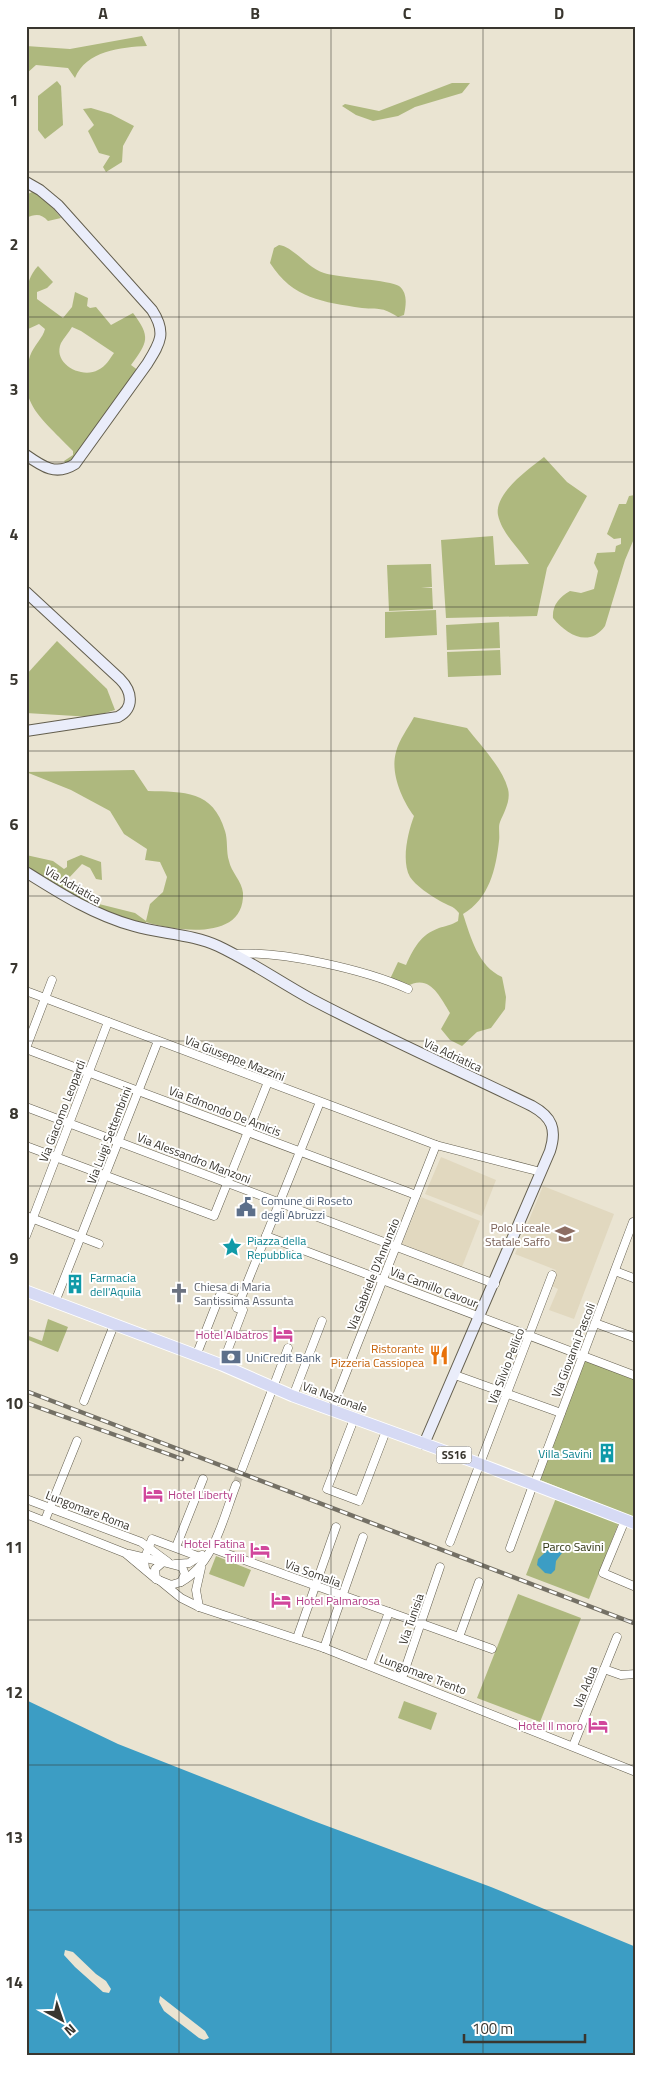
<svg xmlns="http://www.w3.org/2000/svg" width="662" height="2082" viewBox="0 0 662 2082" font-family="'Titillium Web',sans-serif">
  <rect width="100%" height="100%" fill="#eae4d2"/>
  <g fill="#e1d8bf">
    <path d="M 441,1157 L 496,1180 L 482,1216 L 425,1194 Z"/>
    <path d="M 543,1186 L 614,1214 L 574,1319 L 549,1310 L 558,1289 L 550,1285 L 556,1270 L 515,1254 Z"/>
    <path d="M 421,1197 L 480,1221 L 462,1267 L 402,1244 Z"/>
  </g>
  <g fill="#aeb87e" fill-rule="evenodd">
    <path d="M 142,36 L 147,46 C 121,47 86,51 75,78 L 68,68 L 36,65 L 26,74 L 26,46 L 70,49 Z"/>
    <path d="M 57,81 L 61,86 L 63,125 L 45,139 L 38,130 L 38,96 Z"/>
    <path d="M 452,83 L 470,83 L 462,93 L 415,107 L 398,116 L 373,121 L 356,115 L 342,106 L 345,104 L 379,111 Z"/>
    <path d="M 91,108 L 111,114 L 134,126 L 123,146 L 122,162 L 106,172 L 103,167 L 110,156 L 99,153 L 88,131 L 94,125 L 83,109 Z"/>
    <path d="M 34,191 L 53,208 L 61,218 L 48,221 C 41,213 35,214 26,218 L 26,195 Z"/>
    <path d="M 279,245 C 294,247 306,267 324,273 C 340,278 390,280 399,286 C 408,293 406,305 404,315 L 398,317 C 380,306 381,310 362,308 C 323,302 293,299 270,263 L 274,248 Z"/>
    <path d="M 38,266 L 53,282 L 47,288 L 37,292 L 37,299 L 63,318 L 72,307 L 75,292 L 88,298 L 87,306 L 90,308 L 96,307 L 111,325 L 133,313 C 151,337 148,342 131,365 L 139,371 L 68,466 L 64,461 L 73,455 L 73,451 C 43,419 15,403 30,356 C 34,345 43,338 45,329 L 39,324 L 26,330 C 26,308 22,283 38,266 ZM 72,327 L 81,331 L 114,353 C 109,360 106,366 98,370 C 82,379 52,364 61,343 C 64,338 69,332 72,327 Z"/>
    <path d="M 544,457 L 567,482 L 587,496 L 547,568 L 537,616 L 446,618 L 441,540 L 493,536 L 495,565 L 529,564 C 520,549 502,534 498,515 C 494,493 529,469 544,457 Z"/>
    <path d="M 635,495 L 636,534 L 625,560 L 605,626 C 589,648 567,635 553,618 C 552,606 559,597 570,591 L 581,593 L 594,589 L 598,571 L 594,563 L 597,553 L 615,552 L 616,546 L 621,544 L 621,538 L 614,539 L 607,534 L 619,504 L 626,504 L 629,496 Z"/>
    <path d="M 431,564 L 432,587 L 421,588 L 432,588 L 433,609 L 389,611 L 387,565 Z"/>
    <path d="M 436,610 L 437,635 L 385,638 L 385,612 Z"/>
    <path d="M 499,622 L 500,648 L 447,650 L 446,625 Z"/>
    <path d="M 57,641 L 107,689 L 115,710 L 92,717 L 26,713 L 26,675 Z"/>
    <path d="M 500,650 L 501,675 L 448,677 L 447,652 Z"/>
    <path d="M 414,717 L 467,728 C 481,746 502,767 508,789 C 511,801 504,812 500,822 C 498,827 500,835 499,841 C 496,869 489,899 463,914 C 471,938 478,966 502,977 L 506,997 L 505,1009 L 491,1028 L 477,1032 L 462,1046 L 450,1040 L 441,1029 L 450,1013 C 439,995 429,973 406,987 L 390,979 L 398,962 L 406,965 C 414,948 420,935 439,928 C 445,926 452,925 458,921 L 459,913 C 453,905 448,906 440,901 C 431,896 415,885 410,877 C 401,861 408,832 414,816 C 402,800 390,773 396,752 C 399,740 408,728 414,717 Z"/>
    <path d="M 134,770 L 148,791 C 184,792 213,790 225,831 C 228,840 226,852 229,861 C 231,872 242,881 243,893 C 245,942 175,931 146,922 L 144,928 L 125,922 L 26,872 L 26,855 L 53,861 L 64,869 L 67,867 L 67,861 L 81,855 L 101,862 L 102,880 L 96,879 L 90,868 L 82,864 L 67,880 L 66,887 L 99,904 L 135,913 L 146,921 L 150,904 L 163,892 L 167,877 L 160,862 L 145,860 L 147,849 L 124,834 L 110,811 L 71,790 L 26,772 Z"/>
    <path d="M 48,1319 L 68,1327 L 58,1352 L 26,1339 L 26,1335 L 42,1341 Z"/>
    <path d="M 583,1358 L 636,1378 L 636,1518 L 540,1480 Z"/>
    <path d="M 556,1498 L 619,1522 L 589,1599 L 526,1575 Z"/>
    <path d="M 216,1556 L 251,1570 L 244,1587 L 209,1574 Z"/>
    <path d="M 518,1594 L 581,1618 L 540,1722 L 477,1698 Z"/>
    <path d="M 404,1701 L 437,1713 L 431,1730 L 398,1718 Z"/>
  </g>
  <g fill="#3c9dc4">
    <path d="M 550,1548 L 553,1551 L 557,1548 L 562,1553 L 556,1561 L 555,1570 L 551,1574 L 545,1573 L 537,1565 L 538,1559 Z"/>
    <path d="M 26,1700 L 118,1744 L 311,1820 L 491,1887 L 636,1947 L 636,2056 L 26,2056 Z"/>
  </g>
  <g fill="#eae4d2">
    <path d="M 65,1950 L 73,1952 L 96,1974 L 106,1981 L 111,1989 L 109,1993 L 103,1992 L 75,1967 L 64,1955 Z"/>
    <path d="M 160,1996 L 205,2031 L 209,2038 L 204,2040 L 199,2038 L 164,2011 L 159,2002 Z"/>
  </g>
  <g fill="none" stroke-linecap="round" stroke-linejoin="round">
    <path stroke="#c7c1b1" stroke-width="8" stroke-dasharray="8 4" stroke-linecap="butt" d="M 236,1485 L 242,1469"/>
    <defs>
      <g id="street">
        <path d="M 233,954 C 280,950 366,970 408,989"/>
        <path d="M 26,991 L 436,1145 L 541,1172"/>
        <path d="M 26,1048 L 52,980"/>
        <path d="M 26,1049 L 416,1195"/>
        <path d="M 26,1107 L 495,1284"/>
        <path d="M 26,1146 L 214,1216 L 268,1082"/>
        <path d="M 26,1216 L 99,1244"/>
        <path d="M 26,1236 L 108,1022"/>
        <path d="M 266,1236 L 636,1376"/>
        <path d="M 615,1271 L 636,1279"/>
        <path d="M 55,1302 L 158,1041"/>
        <path d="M 595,1323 L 636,1338"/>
        <path d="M 196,1356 L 220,1295 L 240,1302"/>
        <path d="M 222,1365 L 243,1310 L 237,1308 L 320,1102"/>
        <path d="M 455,1375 L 561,1413"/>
        <path d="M 293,1396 L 322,1321"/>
        <path d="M 84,1401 L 114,1325"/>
        <path d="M 331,1411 L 436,1145"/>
        <path d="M 354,1419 L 327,1489 L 359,1501 L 386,1431"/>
        <path d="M 242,1469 L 288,1348"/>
        <path d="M 534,1485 L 633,1222 L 636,1223"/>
        <path d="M 26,1499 L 141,1542 L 168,1562"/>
        <path d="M 26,1514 L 125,1553 L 156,1579"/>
        <path d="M 45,1520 L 77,1441"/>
        <path d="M 625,1520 L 603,1573 L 636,1587"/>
        <path d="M 450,1542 L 552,1275"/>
        <path d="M 176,1547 L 203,1479"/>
        <path d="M 211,1548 L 492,1649"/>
        <path d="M 510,1548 L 533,1485"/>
        <path d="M 129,1554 L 163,1562"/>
        <path d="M 163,1562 L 182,1567 L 185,1574 L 181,1582 L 171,1585 L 156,1579 L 155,1569 Z"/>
        <path d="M 175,1564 L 189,1563 L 202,1555"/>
        <path d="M 145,1568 L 144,1560 L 152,1539 L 200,1557"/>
        <path d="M 159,1580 L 181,1598 L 199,1607 L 324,1648 L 636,1772"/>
        <path d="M 181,1582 C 214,1564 223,1518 236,1485"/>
        <path d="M 199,1607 L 196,1590 L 201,1568"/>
        <path d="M 459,1637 L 479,1582"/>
        <path d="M 297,1638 L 336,1527"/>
        <path d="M 324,1648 L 363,1537"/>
        <path d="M 369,1665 L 389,1612"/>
        <path d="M 604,1669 L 621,1675 L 636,1674"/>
        <path d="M 402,1678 L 440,1567"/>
        <path d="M 573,1746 L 617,1637"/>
      </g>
      <g id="secondary">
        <path d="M 26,182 L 40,190 L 58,205 L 152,310 C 167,333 160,343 147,364 L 75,464 C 56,476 43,467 26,455"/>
        <path d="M 26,592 L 120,679 C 132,691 135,708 118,717 L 26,731"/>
        <path d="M 26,872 C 61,894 94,915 134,926 C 162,934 192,934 218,946 C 250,961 280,982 311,999 C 383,1037 458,1070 532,1106 C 552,1117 557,1129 550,1151 L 424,1444"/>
      </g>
      <path id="primary" d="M 26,1291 L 222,1365 L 293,1396 L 480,1464 L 636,1524"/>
    </defs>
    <use href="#street" stroke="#635e4e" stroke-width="9"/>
    <use href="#secondary" stroke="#635e4e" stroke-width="12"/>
    <use href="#primary" stroke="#fff" stroke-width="13"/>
    <use href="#street" stroke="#fff" stroke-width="8"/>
    <use href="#secondary" stroke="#eaedfa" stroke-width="10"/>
    <use href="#primary" stroke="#d6daf4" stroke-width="11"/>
    <defs>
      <g id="rail">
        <path d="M 26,1391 L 636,1624"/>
        <path d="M 26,1403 L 182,1459"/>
      </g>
    </defs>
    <use href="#rail" stroke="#747065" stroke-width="4.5"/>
    <use href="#rail" stroke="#fff" stroke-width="2.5" stroke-dasharray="8" stroke-linecap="butt"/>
  </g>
  <path fill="none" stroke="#39362f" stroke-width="1" stroke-opacity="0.55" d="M 179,26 L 179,2056M 331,26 L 331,2056M 483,26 L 483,2056M 26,172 L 636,172M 26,317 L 636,317M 26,462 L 636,462M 26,607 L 636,607M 26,751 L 636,751M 26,896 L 636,896M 26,1041 L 636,1041M 26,1186 L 636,1186M 26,1331 L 636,1331M 26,1475 L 636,1475M 26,1620 L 636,1620M 26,1765 L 636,1765M 26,1910 L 636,1910"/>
  <defs>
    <symbol id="civic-bare" viewBox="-9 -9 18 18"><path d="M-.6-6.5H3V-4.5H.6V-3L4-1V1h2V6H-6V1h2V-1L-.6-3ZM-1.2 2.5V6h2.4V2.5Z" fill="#5c6f8a" stroke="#fff" stroke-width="2.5" paint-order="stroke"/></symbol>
    <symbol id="school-bare" viewBox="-9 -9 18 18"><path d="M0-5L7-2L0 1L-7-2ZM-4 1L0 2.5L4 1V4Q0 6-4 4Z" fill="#8d6e63" stroke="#fff" stroke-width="2.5" paint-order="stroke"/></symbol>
    <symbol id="sight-bare" viewBox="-9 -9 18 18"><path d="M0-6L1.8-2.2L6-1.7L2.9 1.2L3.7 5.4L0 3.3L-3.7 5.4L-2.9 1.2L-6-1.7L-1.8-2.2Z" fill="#0f9aa8" stroke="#fff" stroke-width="2.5" paint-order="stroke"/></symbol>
    <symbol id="building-bare" viewBox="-9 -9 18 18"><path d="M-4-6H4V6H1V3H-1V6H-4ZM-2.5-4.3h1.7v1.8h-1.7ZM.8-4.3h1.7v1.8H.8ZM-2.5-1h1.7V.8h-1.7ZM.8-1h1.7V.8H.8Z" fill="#0f9aa8" stroke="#fff" stroke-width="2.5" paint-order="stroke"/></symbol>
    <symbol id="church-bare" viewBox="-9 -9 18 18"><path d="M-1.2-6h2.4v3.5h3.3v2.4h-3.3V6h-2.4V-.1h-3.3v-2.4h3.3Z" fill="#6b7280" stroke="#fff" stroke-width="2.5" paint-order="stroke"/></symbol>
    <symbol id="hotel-bare" viewBox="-9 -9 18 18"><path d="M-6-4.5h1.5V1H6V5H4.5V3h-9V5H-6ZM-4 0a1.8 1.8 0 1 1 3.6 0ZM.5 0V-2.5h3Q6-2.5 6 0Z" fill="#d1479c" stroke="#fff" stroke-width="2.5" paint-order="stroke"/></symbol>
    <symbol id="restaurant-bare" viewBox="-9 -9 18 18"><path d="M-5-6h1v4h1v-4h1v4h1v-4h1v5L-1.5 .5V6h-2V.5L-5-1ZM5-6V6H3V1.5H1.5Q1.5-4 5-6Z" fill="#e8710a" stroke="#fff" stroke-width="2.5" paint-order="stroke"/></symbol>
    <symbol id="bank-bare" viewBox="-9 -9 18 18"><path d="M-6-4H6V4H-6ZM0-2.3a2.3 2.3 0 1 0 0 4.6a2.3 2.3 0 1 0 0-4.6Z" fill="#5c6f8a" stroke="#fff" stroke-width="2.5" paint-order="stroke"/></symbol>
  </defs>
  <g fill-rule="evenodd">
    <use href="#civic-bare" x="232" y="1193" width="28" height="28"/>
    <use href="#school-bare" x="551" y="1220" width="28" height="28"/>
    <use href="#sight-bare" x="218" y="1233" width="28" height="28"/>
    <use href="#building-bare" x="61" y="1270" width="28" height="28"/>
    <use href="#church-bare" x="165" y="1279" width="28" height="28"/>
    <use href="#hotel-bare" x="269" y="1320" width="28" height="28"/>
    <use href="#restaurant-bare" x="425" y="1341" width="28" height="28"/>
    <use href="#bank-bare" x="217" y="1343" width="28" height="28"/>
    <use href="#building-bare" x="593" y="1439" width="28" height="28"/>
    <use href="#hotel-bare" x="139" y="1480" width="28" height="28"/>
    <use href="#hotel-bare" x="246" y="1536" width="28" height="28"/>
    <use href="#hotel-bare" x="267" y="1586" width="28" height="28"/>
    <use href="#hotel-bare" x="584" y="1711" width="28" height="28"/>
  </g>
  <g text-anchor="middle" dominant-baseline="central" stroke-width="4" stroke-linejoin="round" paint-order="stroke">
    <rect fill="#fff" stroke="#74726d" stroke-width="1" x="436.5" y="1446.5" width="35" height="17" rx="4"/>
    <g font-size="11" font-weight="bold" fill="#39362f">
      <text x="454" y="1455">SS16</text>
    </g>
    <g font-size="12" fill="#39362f" stroke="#fff">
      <text transform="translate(73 885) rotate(30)">Via Adriatica</text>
      <text transform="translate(453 1055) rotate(25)">Via Adriatica</text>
      <text transform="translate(235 1058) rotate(21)">Via Giuseppe Mazzini</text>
      <text transform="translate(62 1111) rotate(-69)">Via Giacomo Leopardi</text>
      <text transform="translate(225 1111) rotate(21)">Via Edmondo De Amicis</text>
      <text transform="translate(109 1135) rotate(-69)">Via Luigi Settembrini</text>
      <text transform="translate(194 1158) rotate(21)">Via Alessandro Manzoni</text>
      <text transform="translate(373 1274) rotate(-68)">Via Gabriele D'Annunzio</text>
      <text transform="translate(434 1287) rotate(21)">Via Camillo Cavour</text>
      <text transform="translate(573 1350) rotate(-69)">Via Giovanni Pascoli</text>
      <text transform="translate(506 1366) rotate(-69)">Via Silvio Pellico</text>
      <text transform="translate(335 1397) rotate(20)">Via Nazionale</text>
      <text transform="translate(88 1510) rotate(21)">Lungomare Roma</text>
      <text transform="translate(313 1573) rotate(20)">Via Somalia</text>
      <text transform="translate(411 1619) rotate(-71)">Via Tunisia</text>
      <text transform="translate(423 1674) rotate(21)">Lungomare Trento</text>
      <text transform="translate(585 1687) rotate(-68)">Via Adua</text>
    </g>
    <g font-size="12" fill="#4e5e75" stroke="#fff" text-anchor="start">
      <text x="261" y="1200">Comune di Roseto<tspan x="261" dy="14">degli Abruzzi</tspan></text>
      <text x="246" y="1357">UniCredit Bank</text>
    </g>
    <g font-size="12" fill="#785e54" stroke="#fff" text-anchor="end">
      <text x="550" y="1227">Polo Liceale<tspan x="550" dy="14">Statale Saffo</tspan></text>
    </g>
    <g font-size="12" fill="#0d838f" stroke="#fff" text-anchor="start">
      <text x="247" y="1240">Piazza della<tspan x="247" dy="14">Repubblica</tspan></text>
      <text x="90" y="1277">Farmacia<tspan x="90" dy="14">dell'Aquila</tspan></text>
      <text x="592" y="1453" text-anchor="end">Villa Savini</text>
    </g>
    <g font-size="12" fill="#5b616d" stroke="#fff" text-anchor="start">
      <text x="194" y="1286">Chiesa di Maria<tspan x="194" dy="14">Santissima Assunta</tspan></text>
    </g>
    <g font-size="12" fill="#b23c85" stroke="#fff" text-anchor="end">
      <text x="268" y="1334">Hotel Albatros</text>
      <text x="168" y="1494" text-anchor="start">Hotel Liberty</text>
      <text x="245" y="1543">Hotel Fatina<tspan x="245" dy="14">Trilli</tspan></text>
      <text x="296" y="1600" text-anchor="start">Hotel Palmarosa</text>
      <text x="583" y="1725">Hotel Il moro</text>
    </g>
    <g font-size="12" fill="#c56008" stroke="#fff" text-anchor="end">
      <text x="424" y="1348">Ristorante<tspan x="424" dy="14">Pizzeria Cassiopea</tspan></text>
    </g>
    <g font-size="12" fill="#2d320f" stroke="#fff">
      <text x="573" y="1546">Parco Savini</text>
    </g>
  </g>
  <rect width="662" height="2082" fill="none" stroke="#ffffff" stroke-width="55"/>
  <g transform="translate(62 2020) rotate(140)" stroke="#ffffff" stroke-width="4" paint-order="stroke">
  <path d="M0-4L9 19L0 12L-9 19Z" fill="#39362f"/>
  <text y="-8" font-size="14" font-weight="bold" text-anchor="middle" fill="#39362f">N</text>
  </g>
  <path d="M464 2034v8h121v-8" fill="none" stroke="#39362f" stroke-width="2.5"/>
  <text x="472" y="2034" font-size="15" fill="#39362f" stroke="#ffffff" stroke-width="4" paint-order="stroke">100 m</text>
  <rect x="28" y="28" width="606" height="2026" fill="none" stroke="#39362f" stroke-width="2"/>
  <g font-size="16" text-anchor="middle" font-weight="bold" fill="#39362f">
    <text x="103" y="19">A</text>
    <text x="255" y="19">B</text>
    <text x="407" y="19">C</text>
    <text x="559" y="19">D</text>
    <text x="14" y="106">1</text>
    <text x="14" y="250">2</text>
    <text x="14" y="395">3</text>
    <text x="14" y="540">4</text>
    <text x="14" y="685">5</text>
    <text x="14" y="830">6</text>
    <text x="14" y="974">7</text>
    <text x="14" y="1119">8</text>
    <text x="14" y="1264">9</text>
    <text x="14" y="1409">10</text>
    <text x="14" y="1553">11</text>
    <text x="14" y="1698">12</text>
    <text x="14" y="1843">13</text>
    <text x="14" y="1988">14</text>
  </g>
</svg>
